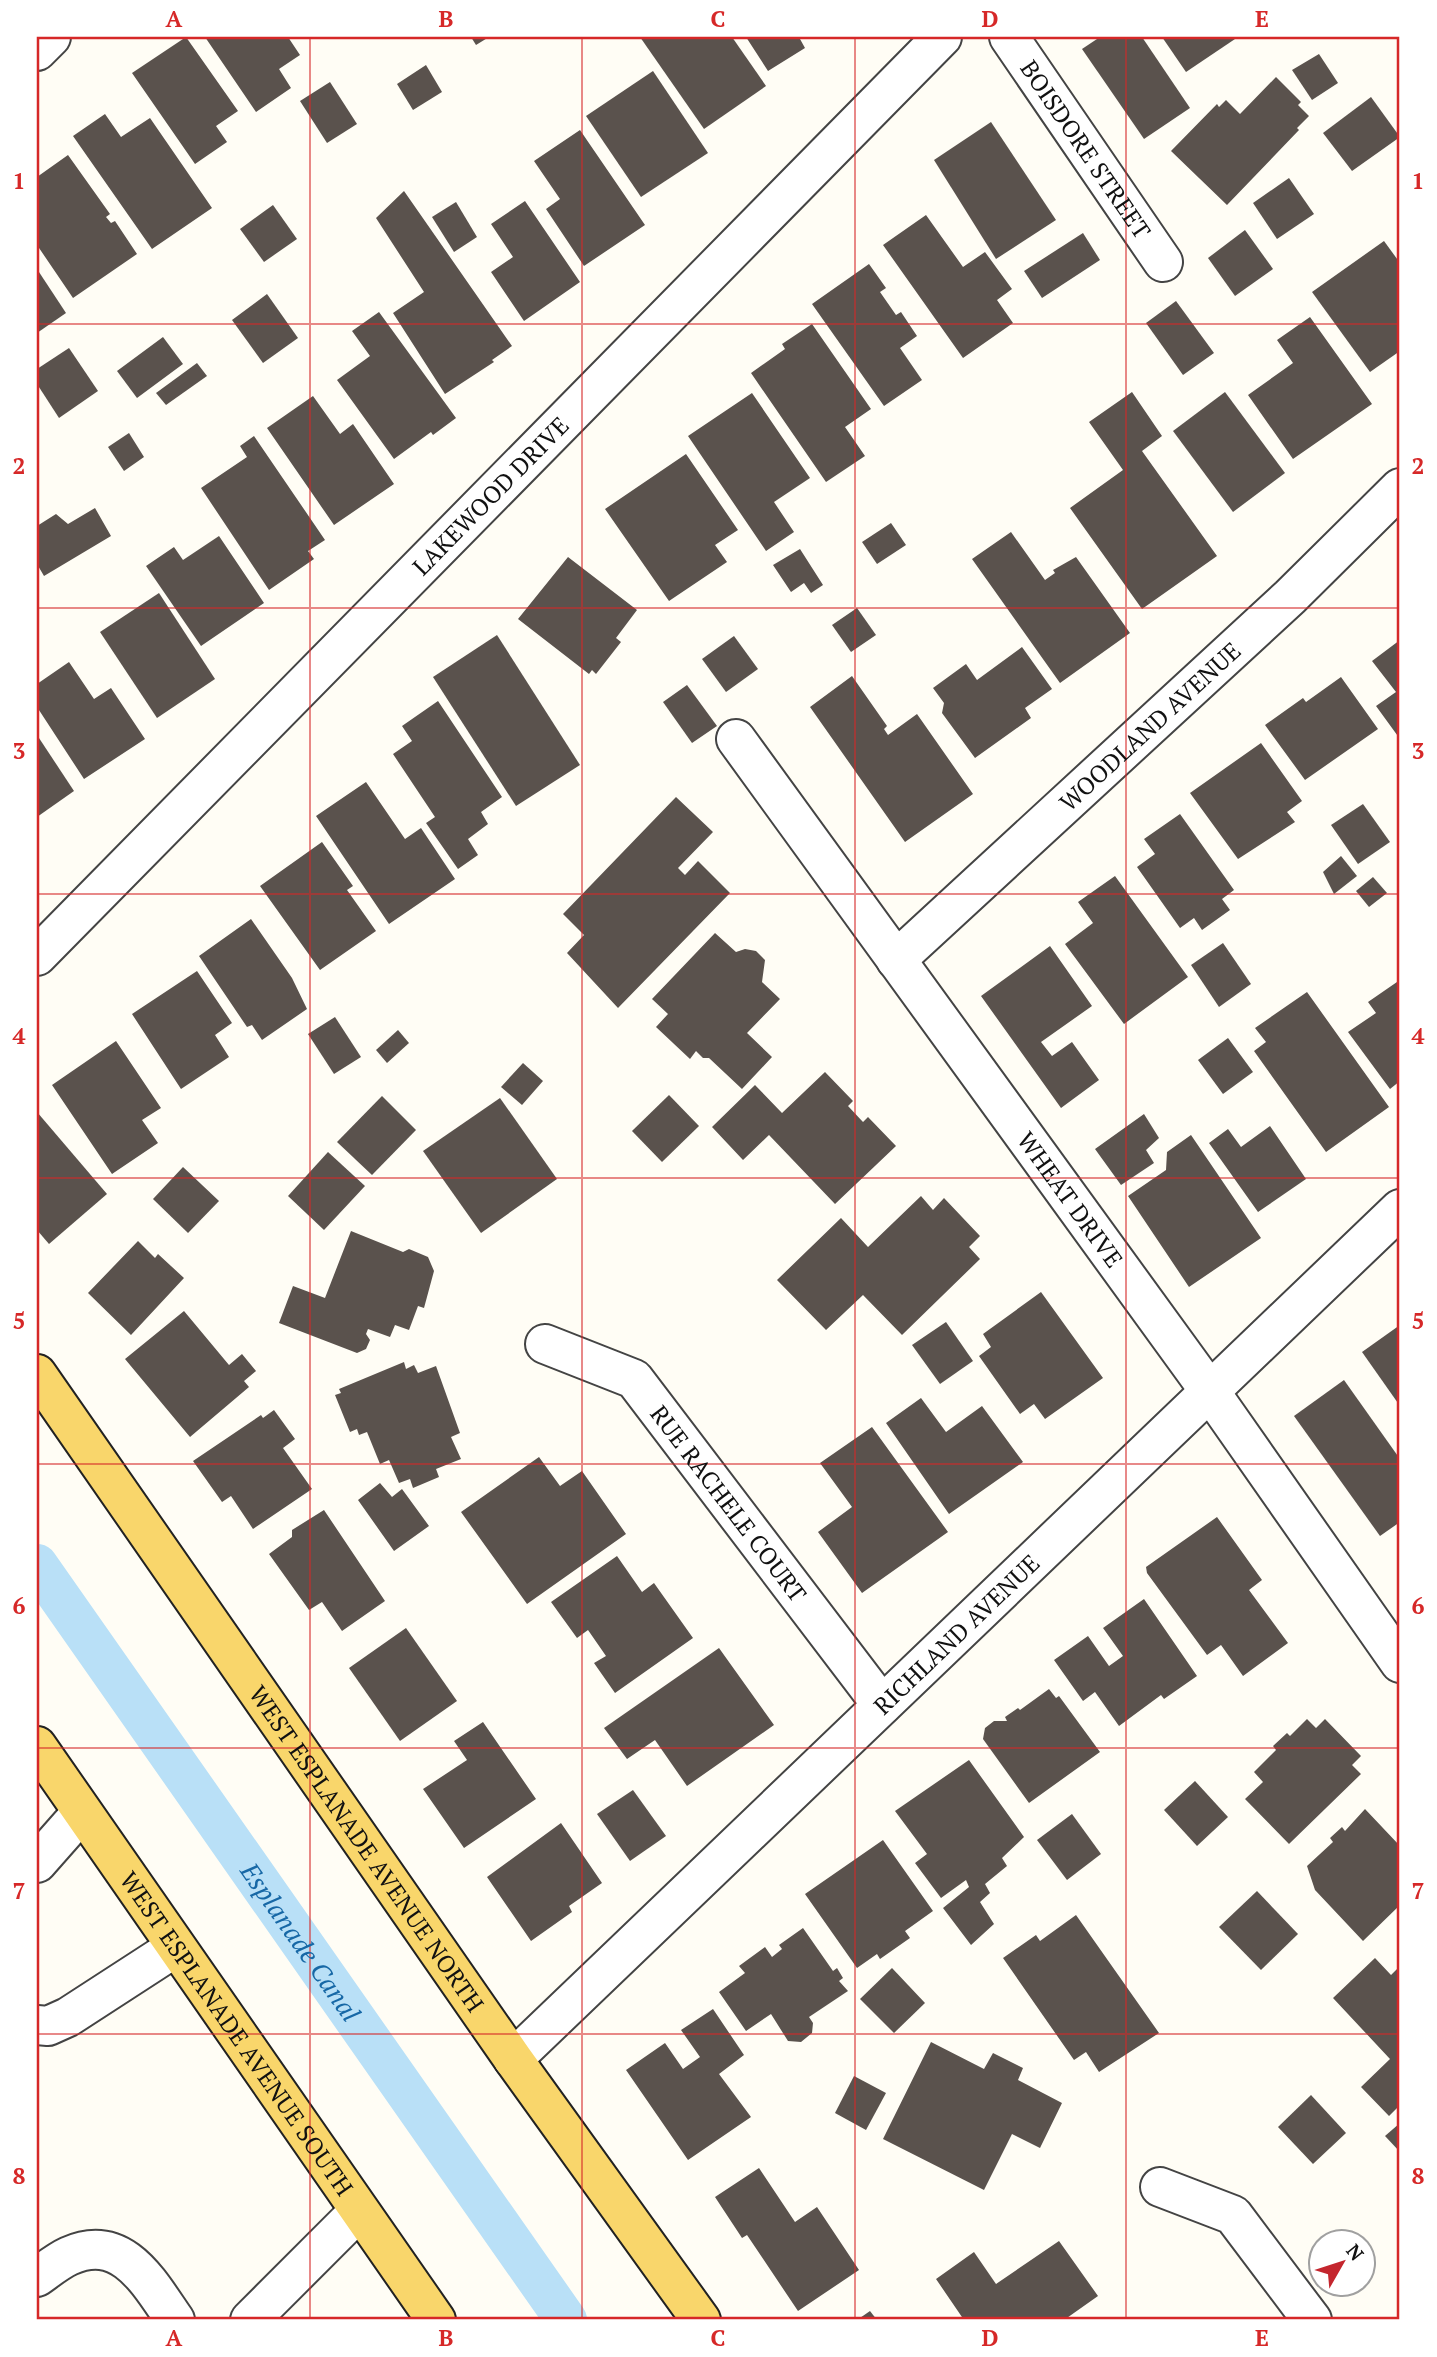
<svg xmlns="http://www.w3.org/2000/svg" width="1437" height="2357" viewBox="0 0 1437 2357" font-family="'PT Serif',serif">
  <rect width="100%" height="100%" fill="#fffdf5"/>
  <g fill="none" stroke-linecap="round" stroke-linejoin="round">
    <path stroke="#b9e0f7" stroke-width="42" id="s1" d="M 37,1565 L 566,2320"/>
  </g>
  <g fill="#5a524d">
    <path d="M 186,37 L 238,111 L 216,126 L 227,142 L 195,164 L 132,73 Z"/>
    <path d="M 205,37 L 288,37 L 300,55 L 279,69 L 291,88 L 256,112 Z"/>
    <path d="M 471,37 L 489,37 L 476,45 Z"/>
    <path d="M 640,37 L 732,37 L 766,86 L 704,129 Z"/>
    <path d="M 746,37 L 804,37 L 800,39 L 805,48 L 768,71 Z"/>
    <path d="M 1100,37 L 1142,37 L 1190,108 L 1144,139 L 1082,49 Z"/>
    <path d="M 1162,37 L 1238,37 L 1186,72 Z"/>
    <path d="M 1319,54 L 1338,83 L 1312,100 L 1292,70 Z"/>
    <path d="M 426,65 L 442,92 L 413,110 L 397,84 Z"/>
    <path d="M 653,71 L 708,153 L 641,197 L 586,116 Z"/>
    <path d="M 1276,77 L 1301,102 L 1298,105 L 1309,116 L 1297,128 L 1299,130 L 1227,205 L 1171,151 L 1217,104 L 1219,107 L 1226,100 L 1240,114 Z"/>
    <path d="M 330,82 L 357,124 L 327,143 L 300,101 Z"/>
    <path d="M 1371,97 L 1400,137 L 1352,171 L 1323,133 Z"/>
    <path d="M 105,114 L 121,137 L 150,118 L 212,208 L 152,249 L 73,136 Z"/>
    <path d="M 991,122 L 1056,220 L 996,259 L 934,160 Z"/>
    <path d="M 580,130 L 645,225 L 584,266 L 546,209 L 560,199 L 534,161 Z"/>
    <path d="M 68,155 L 110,214 L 106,217 L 111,223 L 115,221 L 137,254 L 73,298 L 37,245 L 37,177 Z"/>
    <path d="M 1289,178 L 1314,214 L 1277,239 L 1253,203 Z"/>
    <path d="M 404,191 L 512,346 L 492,360 L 494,362 L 445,394 L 393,313 L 424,292 L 376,218 Z"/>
    <path d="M 525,201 L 580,282 L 524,321 L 491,272 L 513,257 L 491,224 Z"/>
    <path d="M 456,202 L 477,237 L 454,252 L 432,217 Z"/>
    <path d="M 273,205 L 297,239 L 264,262 L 240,229 Z"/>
    <path d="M 926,215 L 963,267 L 985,252 L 1012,289 L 997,300 L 1013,323 L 963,358 L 883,245 Z"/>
    <path d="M 1245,230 L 1273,269 L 1235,296 L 1208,258 Z"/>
    <path d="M 1083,233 L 1100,260 L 1042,298 L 1024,271 Z"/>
    <path d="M 1384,241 L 1400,263 L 1400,351 L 1370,372 L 1312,292 Z"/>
    <path d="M 869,264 L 886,288 L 880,292 L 896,315 L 901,312 L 917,336 L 900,348 L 922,380 L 884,406 L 812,304 Z"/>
    <path d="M 37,269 L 66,313 L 37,333 Z"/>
    <path d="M 267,294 L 298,338 L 263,363 L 232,320 Z"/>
    <path d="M 1176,301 L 1214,353 L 1183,375 L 1146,323 Z"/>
    <path d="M 379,312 L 456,418 L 433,435 L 431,432 L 394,459 L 337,380 L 370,356 L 352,331 Z"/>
    <path d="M 1310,317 L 1372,404 L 1293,459 L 1248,395 L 1293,363 L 1277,340 Z"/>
    <path d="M 812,324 L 871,409 L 845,427 L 865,456 L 826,482 L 751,373 L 785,349 L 782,344 Z"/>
    <path d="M 163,337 L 183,364 L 137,398 L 117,371 Z"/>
    <path d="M 69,348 L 98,391 L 59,418 L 37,384 L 37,369 Z"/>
    <path d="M 197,363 L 207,376 L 166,405 L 156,393 Z"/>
    <path d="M 1132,392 L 1162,436 L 1142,451 L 1217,556 L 1142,609 L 1070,508 L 1123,470 L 1089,422 Z"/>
    <path d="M 1225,392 L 1285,473 L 1233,512 L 1173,431 Z"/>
    <path d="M 752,393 L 810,478 L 774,502 L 794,532 L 766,551 L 688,436 Z"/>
    <path d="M 313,396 L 340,434 L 353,424 L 394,484 L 334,525 L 267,428 Z"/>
    <path d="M 129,433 L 144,457 L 124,471 L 108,447 Z"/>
    <path d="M 254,436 L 325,540 L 308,551 L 314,559 L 269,590 L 201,488 L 247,457 L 240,446 Z"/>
    <path d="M 686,454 L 738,530 L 715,545 L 727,562 L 669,601 L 605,509 Z"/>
    <path d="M 95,508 L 111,536 L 44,576 L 37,564 L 37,526 L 56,514 L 68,524 Z"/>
    <path d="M 891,523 L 906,545 L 877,564 L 862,542 Z"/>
    <path d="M 1011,532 L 1045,580 L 1055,573 L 1053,570 L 1076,557 L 1130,633 L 1060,683 L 972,559 Z"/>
    <path d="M 219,536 L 264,603 L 201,646 L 146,566 L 174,547 L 183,560 Z"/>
    <path d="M 800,549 L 823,585 L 811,593 L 804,583 L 791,592 L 773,565 Z"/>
    <path d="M 568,557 L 637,610 L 616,638 L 621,642 L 596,674 L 592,670 L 589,674 L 518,619 Z"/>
    <path d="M 159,593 L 215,679 L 157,718 L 100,632 Z"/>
    <path d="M 857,608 L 876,635 L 851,652 L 832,625 Z"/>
    <path d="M 497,635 L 580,765 L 516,806 L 433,677 Z"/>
    <path d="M 734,636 L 758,669 L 726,692 L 702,659 Z"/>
    <path d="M 1400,640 L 1400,739 L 1376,706 L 1396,692 L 1372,661 Z"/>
    <path d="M 1022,647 L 1052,689 L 1025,708 L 1031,718 L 975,758 L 942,713 L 944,703 L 933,688 L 966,664 L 977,680 Z"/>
    <path d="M 69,662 L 94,699 L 111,688 L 145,739 L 84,779 L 37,707 L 37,684 Z"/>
    <path d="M 852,676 L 887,726 L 884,729 L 888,735 L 917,714 L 973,794 L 905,842 L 810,707 Z"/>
    <path d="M 1341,677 L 1378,729 L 1305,780 L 1265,725 L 1303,698 L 1306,702 Z"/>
    <path d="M 687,685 L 717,726 L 692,743 L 663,702 Z"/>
    <path d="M 438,701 L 502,797 L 481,812 L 488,824 L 468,839 L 478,855 L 458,869 L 426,823 L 435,817 L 393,754 L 412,741 L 402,726 Z"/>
    <path d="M 37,735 L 74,791 L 37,817 Z"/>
    <path d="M 1261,743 L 1302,801 L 1287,812 L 1295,822 L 1238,859 L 1190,793 Z"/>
    <path d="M 366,782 L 405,839 L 421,828 L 455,879 L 389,924 L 316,816 Z"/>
    <path d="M 676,797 L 713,832 L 678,868 L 685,875 L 698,861 L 730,893 L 618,1008 L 567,953 L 584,935 L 563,914 Z"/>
    <path d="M 1363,804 L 1390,842 L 1358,864 L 1331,825 Z"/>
    <path d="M 1180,814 L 1234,890 L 1222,899 L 1230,910 L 1202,930 L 1194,918 L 1180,928 L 1137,867 L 1155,854 L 1144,839 Z"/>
    <path d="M 322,842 L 353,886 L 347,890 L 376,931 L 320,970 L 260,886 Z"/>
    <path d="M 1341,856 L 1357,876 L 1334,894 L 1323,872 Z"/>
    <path d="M 1115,876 L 1188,977 L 1124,1024 L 1065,944 L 1093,923 L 1078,902 Z"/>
    <path d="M 1373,877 L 1387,893 L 1369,907 L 1356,891 Z"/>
    <path d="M 251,919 L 292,978 L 307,1009 L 262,1040 L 252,1025 L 247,1027 L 199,956 Z"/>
    <path d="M 715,933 L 736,952 L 745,949 L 756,951 L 765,960 L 762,982 L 780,999 L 747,1033 L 772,1057 L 742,1089 L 709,1058 L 703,1058 L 696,1051 L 690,1059 L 656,1027 L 668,1014 L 652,999 Z"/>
    <path d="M 1223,943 L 1251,984 L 1219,1007 L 1191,965 Z"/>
    <path d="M 1050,946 L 1092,1006 L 1041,1042 L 1052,1056 L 1072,1042 L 1099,1080 L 1061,1108 L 981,996 Z"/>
    <path d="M 197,971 L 232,1023 L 215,1035 L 229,1057 L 181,1089 L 132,1014 Z"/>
    <path d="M 1397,982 L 1400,987 L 1400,1081 L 1390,1089 L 1348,1032 L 1376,1013 L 1368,1002 Z"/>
    <path d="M 1307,992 L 1389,1107 L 1326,1152 L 1254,1051 L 1266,1042 L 1255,1028 Z"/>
    <path d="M 335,1017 L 361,1057 L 334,1074 L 308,1034 Z"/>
    <path d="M 398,1030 L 409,1043 L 387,1063 L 376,1050 Z"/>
    <path d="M 1228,1038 L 1253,1072 L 1223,1094 L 1198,1060 Z"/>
    <path d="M 116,1041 L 161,1108 L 142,1120 L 158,1143 L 112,1174 L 52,1085 Z"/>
    <path d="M 523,1063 L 543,1081 L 522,1105 L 501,1087 Z"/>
    <path d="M 825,1072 L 853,1101 L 848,1106 L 863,1122 L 868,1117 L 896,1146 L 835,1204 L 769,1135 L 743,1160 L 712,1127 L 755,1085 L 782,1113 Z"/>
    <path d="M 669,1095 L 699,1126 L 662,1162 L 632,1131 Z"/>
    <path d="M 382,1096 L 416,1130 L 372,1175 L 337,1142 Z"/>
    <path d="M 500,1098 L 557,1179 L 481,1233 L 423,1151 Z"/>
    <path d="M 37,1112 L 107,1194 L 49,1244 L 37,1230 Z"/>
    <path d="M 1144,1114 L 1159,1138 L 1146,1150 L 1154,1163 L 1121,1185 L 1095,1149 Z"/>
    <path d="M 1270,1126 L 1306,1179 L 1258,1212 L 1209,1143 L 1228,1129 L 1241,1147 Z"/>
    <path d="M 1191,1135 L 1261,1238 L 1189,1287 L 1128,1196 L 1166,1170 L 1167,1152 Z"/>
    <path d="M 328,1152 L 365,1186 L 324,1230 L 288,1196 Z"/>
    <path d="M 183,1167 L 219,1201 L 188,1233 L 153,1199 Z"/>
    <path d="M 921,1196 L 933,1210 L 944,1198 L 980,1236 L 969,1247 L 980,1259 L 902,1335 L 863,1295 L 826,1330 L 777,1280 L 841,1218 L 868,1247 Z"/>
    <path d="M 351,1231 L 403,1252 L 409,1249 L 428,1257 L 434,1271 L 424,1308 L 418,1306 L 409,1330 L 395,1325 L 390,1337 L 368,1329 L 366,1334 L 370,1340 L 366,1349 L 357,1353 L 279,1323 L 293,1286 L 325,1298 Z"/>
    <path d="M 138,1241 L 155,1258 L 158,1254 L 184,1278 L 131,1335 L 88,1293 Z"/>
    <path d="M 1041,1292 L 1103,1378 L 1045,1419 L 1034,1404 L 1020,1414 L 979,1356 L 991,1347 L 983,1334 Z"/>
    <path d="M 184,1311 L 229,1365 L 242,1354 L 256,1371 L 244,1381 L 249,1387 L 190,1437 L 125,1359 Z"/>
    <path d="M 946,1322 L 973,1361 L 940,1384 L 912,1345 Z"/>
    <path d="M 1400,1325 L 1400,1406 L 1362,1352 Z"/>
    <path d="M 404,1362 L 406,1369 L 414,1365 L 418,1373 L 436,1366 L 460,1433 L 451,1437 L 461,1459 L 436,1469 L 439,1477 L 413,1488 L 410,1479 L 399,1483 L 389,1460 L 380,1464 L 367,1432 L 359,1435 L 357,1429 L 350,1432 L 335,1395 L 341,1393 L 339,1389 Z"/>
    <path d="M 1344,1380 L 1400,1459 L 1400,1522 L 1380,1536 L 1294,1416 Z"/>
    <path d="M 921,1398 L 946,1432 L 982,1406 L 1023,1462 L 949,1514 L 886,1423 Z"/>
    <path d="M 274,1410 L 295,1439 L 283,1448 L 312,1489 L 253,1529 L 231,1496 L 222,1502 L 193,1461 L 261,1415 L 263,1418 Z"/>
    <path d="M 872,1427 L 948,1532 L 862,1593 L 818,1532 L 852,1507 L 820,1463 Z"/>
    <path d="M 539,1457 L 560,1486 L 582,1471 L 626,1534 L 527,1604 L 461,1512 Z"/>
    <path d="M 380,1483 L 392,1497 L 402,1489 L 429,1526 L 394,1551 L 358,1500 Z"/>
    <path d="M 324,1510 L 385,1601 L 342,1631 L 322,1602 L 309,1610 L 269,1554 L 292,1537 L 292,1530 Z"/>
    <path d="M 1217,1517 L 1262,1580 L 1249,1590 L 1288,1643 L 1243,1676 L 1221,1645 L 1207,1655 L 1147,1573 L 1146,1567 Z"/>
    <path d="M 617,1556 L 642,1592 L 654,1583 L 693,1638 L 615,1693 L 594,1663 L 606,1656 L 588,1630 L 577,1638 L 551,1602 Z"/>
    <path d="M 1144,1599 L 1197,1676 L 1164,1699 L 1161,1695 L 1119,1726 L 1095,1692 L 1083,1701 L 1054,1660 L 1088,1636 L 1109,1666 L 1123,1656 L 1103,1628 Z"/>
    <path d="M 406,1628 L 457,1701 L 400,1741 L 349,1668 Z"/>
    <path d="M 719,1648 L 774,1725 L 687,1786 L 655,1740 L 627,1759 L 604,1728 Z"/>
    <path d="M 1049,1689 L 1056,1698 L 1059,1696 L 1100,1752 L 1029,1803 L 983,1739 L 985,1728 L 994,1721 L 1007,1721 L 1005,1717 L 1018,1708 L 1020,1710 Z"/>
    <path d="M 1307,1719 L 1316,1728 L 1325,1719 L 1361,1756 L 1352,1765 L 1361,1774 L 1289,1844 L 1245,1799 L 1263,1782 L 1254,1772 L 1276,1750 L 1273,1746 L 1287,1733 L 1290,1736 Z"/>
    <path d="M 483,1722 L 536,1799 L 464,1848 L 423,1789 L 467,1760 L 454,1741 Z"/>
    <path d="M 969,1760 L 1024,1837 L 1002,1858 L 1007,1866 L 985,1884 L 990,1893 L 980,1902 L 994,1924 L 971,1945 L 943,1908 L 969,1887 L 966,1880 L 941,1898 L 915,1863 L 927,1854 L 895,1811 Z"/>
    <path d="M 1195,1781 L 1228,1817 L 1197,1846 L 1164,1810 Z"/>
    <path d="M 633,1790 L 666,1836 L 630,1861 L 597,1814 Z"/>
    <path d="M 1365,1809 L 1400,1846 L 1400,1905 L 1363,1941 L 1315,1890 L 1307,1866 L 1333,1842 L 1330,1838 L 1342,1827 L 1345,1831 Z"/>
    <path d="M 1072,1814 L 1101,1854 L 1067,1880 L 1037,1840 Z"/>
    <path d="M 561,1823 L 602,1883 L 569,1906 L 572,1912 L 531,1941 L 487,1877 Z"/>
    <path d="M 883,1840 L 933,1911 L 905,1931 L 910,1938 L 880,1959 L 877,1954 L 857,1968 L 805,1894 Z"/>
    <path d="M 1257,1891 L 1298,1934 L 1261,1970 L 1219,1927 Z"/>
    <path d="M 1076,1915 L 1159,2033 L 1099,2072 L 1086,2052 L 1074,2060 L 1003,1958 L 1036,1935 L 1040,1941 Z"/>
    <path d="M 803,1928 L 833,1971 L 837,1968 L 843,1978 L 839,1981 L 848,1991 L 809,2017 L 813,2023 L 812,2033 L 801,2042 L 788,2041 L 771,2014 L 746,2031 L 719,1992 L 745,1973 L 739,1966 L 765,1947 L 772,1957 L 782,1949 L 779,1945 Z"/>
    <path d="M 1375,1958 L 1391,1975 L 1400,1966 L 1400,2105 L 1389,2116 L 1361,2087 L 1390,2059 L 1333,1998 Z"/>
    <path d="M 892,1968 L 925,2003 L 894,2033 L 860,1999 Z"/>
    <path d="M 713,2009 L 744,2055 L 719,2074 L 751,2117 L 688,2160 L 626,2070 L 665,2043 L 683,2069 L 700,2057 L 681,2030 Z"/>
    <path d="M 931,2042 L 984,2069 L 993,2053 L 1023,2068 L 1018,2080 L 1062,2103 L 1040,2148 L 1012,2134 L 984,2190 L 883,2139 Z"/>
    <path d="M 854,2076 L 886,2093 L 866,2130 L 835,2113 Z"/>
    <path d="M 1311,2095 L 1346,2133 L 1313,2164 L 1278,2127 Z"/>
    <path d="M 1400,2123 L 1400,2152 L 1385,2136 Z"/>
    <path d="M 759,2168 L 795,2222 L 817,2207 L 859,2270 L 798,2311 L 747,2235 L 742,2238 L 715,2197 Z"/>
    <path d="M 1059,2241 L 1098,2296 L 1064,2320 L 1000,2320 L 997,2317 L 993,2320 L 964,2320 L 936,2279 L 974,2252 L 996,2284 Z"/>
    <path d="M 870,2311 L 877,2320 L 857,2320 Z"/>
  </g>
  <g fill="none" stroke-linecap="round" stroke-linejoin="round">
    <defs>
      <g id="minor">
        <path id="s2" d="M 1009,37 L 1163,262"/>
        <path d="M 37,51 L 51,37"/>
        <path id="s3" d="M 736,739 L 1211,1393 L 1400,1663"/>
        <path id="s4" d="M 37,956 L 942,37"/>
        <path id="s5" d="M 896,960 L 1290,597 L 1400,488"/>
        <path id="s6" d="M 545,1344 L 634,1379 L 882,1705"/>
        <path d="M 37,1863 L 82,1812"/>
        <path d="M 37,2025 L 48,2026 L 68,2017 L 176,1947"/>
        <path id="s7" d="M 513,2059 L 1400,1209"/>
        <path d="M 1160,2187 L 1233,2215 L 1312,2320"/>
        <path d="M 37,2277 C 47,2270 58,2261 69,2256 C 123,2232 149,2283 175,2320"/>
        <path d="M 250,2320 L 359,2211"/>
      </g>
      <g id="major">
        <path id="s8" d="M 37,1374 L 513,2059 L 701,2320"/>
        <path id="s9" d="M 37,1746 L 436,2320"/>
      </g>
    </defs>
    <use href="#minor" stroke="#444" stroke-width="42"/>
    <use href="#major" stroke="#222" stroke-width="42"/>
    <use href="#minor" stroke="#fff" stroke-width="38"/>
    <use href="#major" stroke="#f9d66b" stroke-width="38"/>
  </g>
  <path fill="none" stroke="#d62828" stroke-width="2" stroke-opacity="0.55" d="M 310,37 L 310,2320M 582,37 L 582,2320M 855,37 L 855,2320M 1126,37 L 1126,2320M 37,324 L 1400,324M 37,608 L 1400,608M 37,894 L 1400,894M 37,1178 L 1400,1178M 37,1464 L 1400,1464M 37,1748 L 1400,1748M 37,2034 L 1400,2034"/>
  <g text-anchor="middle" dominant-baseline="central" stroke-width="7" stroke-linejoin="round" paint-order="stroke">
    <g font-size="24" fill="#111" stroke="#fff">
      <text stroke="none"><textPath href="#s2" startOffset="136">BOISDORE STREET</textPath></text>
      <text stroke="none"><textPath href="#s4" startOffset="646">LAKEWOOD DRIVE</textPath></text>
      <text stroke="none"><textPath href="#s5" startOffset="345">WOODLAND AVENUE</textPath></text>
      <text stroke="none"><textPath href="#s3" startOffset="569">WHEAT DRIVE</textPath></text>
      <text stroke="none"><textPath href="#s6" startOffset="252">RUE RACHELE COURT</textPath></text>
      <text stroke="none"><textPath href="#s7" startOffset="614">RICHLAND AVENUE</textPath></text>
      <text stroke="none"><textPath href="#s8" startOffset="578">WEST ESPLANADE AVENUE NORTH</textPath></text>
      <text stroke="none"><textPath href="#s9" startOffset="350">WEST ESPLANADE AVENUE SOUTH</textPath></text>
    </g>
    <g font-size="26" font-style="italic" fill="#1768a6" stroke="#fff">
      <text stroke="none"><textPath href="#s1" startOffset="460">Esplanade Canal</textPath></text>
    </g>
  </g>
  <rect width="1437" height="2357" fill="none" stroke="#ffffff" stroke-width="77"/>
  <g transform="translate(1342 2263) rotate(51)"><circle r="33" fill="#ffffff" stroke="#a0a0a0" stroke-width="2"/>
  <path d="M0-5L12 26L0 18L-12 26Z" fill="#c4262e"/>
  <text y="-10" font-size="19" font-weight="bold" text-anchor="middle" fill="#111111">N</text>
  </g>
  <rect x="38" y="38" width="1360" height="2280" fill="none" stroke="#d62828" stroke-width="2.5"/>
  <g font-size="23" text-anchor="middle" font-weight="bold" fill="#d62828">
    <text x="174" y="27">A</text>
    <text x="446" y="27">B</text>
    <text x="718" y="27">C</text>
    <text x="990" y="27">D</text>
    <text x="1262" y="27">E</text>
    <text x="19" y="189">1</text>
    <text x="1418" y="189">1</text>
    <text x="19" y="474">2</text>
    <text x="1418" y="474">2</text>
    <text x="19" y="759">3</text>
    <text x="1418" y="759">3</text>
    <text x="19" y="1044">4</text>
    <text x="1418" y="1044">4</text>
    <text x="19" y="1329">5</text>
    <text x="1418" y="1329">5</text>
    <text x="19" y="1614">6</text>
    <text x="1418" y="1614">6</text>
    <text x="19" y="1899">7</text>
    <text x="1418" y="1899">7</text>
    <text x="19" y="2184">8</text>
    <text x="1418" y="2184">8</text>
    <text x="174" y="2346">A</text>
    <text x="446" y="2346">B</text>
    <text x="718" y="2346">C</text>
    <text x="990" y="2346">D</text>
    <text x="1262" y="2346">E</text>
  </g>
</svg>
